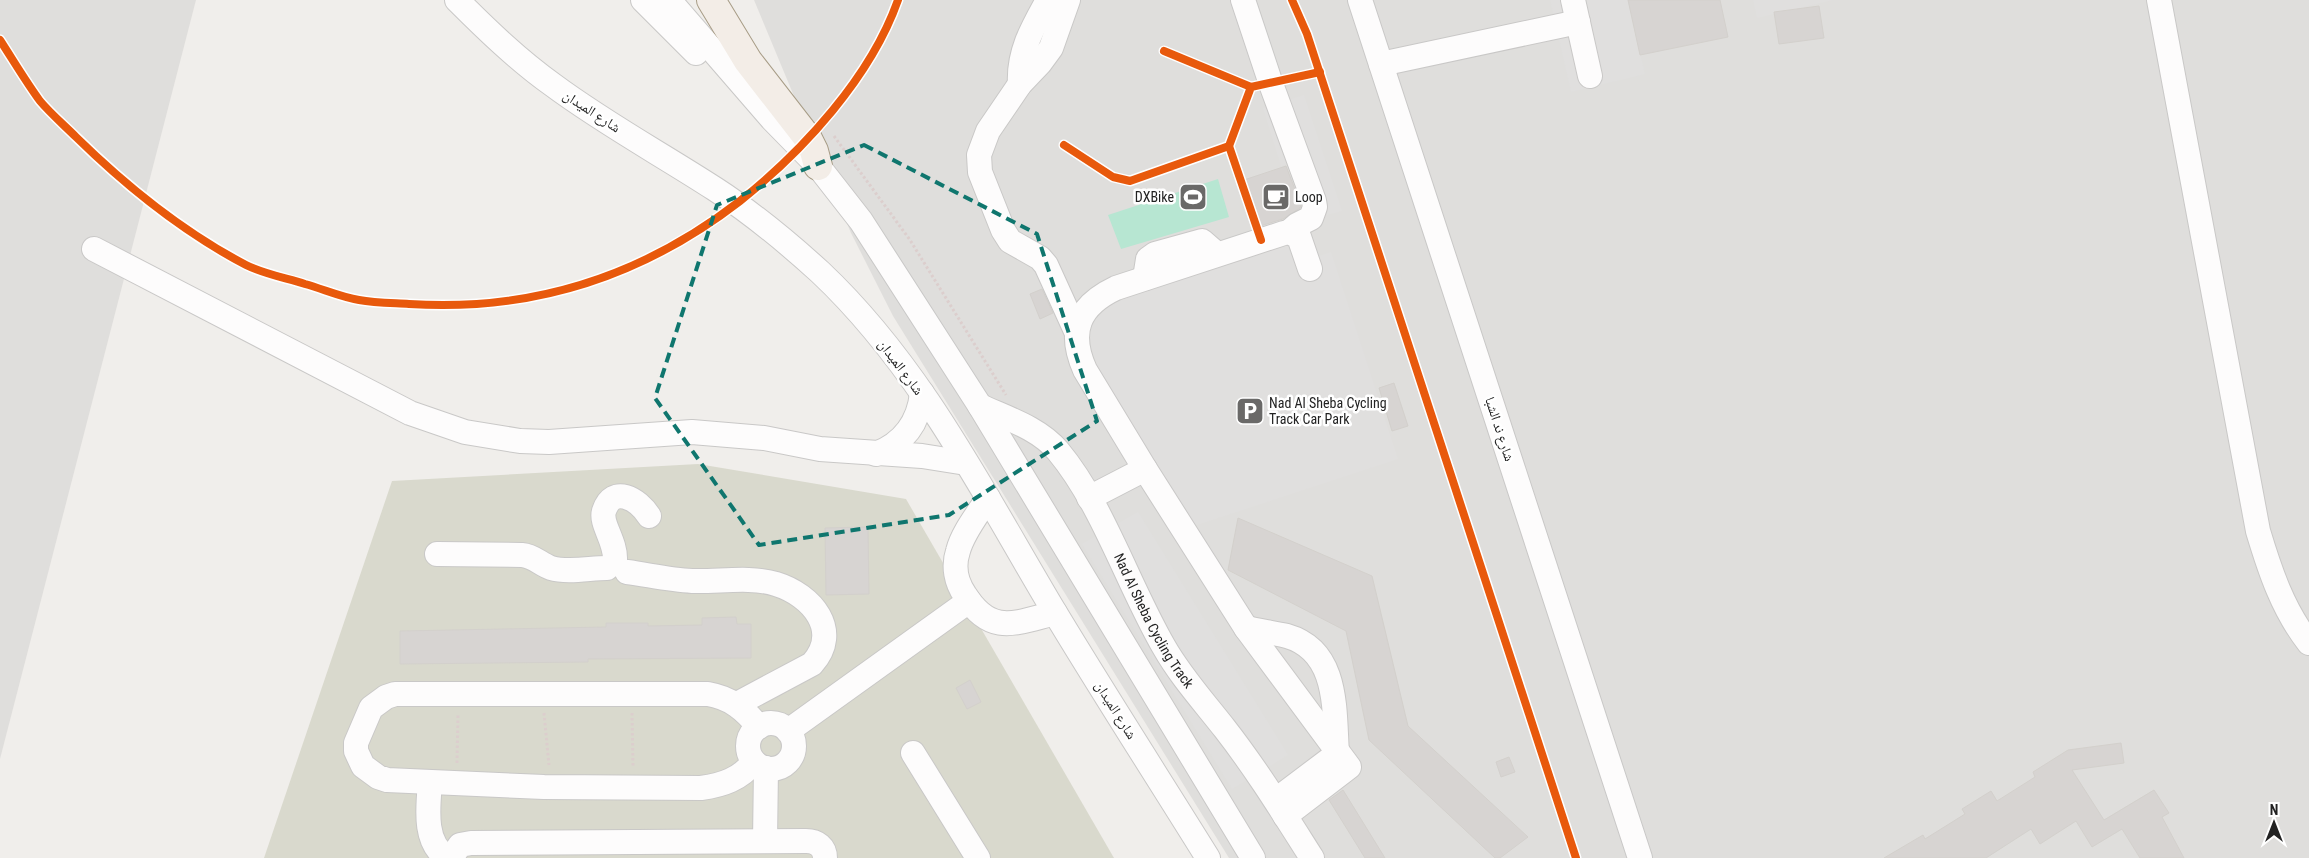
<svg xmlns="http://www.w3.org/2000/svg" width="2309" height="858" viewBox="0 0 2309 858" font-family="'Roboto Condensed','Noto Naskh Arabic',sans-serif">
  <rect width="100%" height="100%" fill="#f0eeeb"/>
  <g fill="#dfdedc">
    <path d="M 0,0 L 196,0 L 0,759 Z"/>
    <path d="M 754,0 L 2309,0 L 2309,858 L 1229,858 L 893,316 L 851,233 Z"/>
  </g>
  <path fill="#d9d9cd" d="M 698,464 L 906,499 L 1114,858 L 264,858 L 392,481 Z"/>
  <path fill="#b7e6d2" d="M 1218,179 L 1229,217 L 1121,249 L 1108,215 Z"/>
  <g fill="#e0dfde">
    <path d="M 1550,0 L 1628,0 L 1645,74 L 1571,92 Z"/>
    <path d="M 1753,0 L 1833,0 L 1757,18 Z"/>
    <path d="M 1304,95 L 1342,211 L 1327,215 L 1306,158 L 1281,166 L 1263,108 Z"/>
    <path d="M 1308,234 L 1316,257 L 1331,252 L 1398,459 L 1191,527 L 1086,362 L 1087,325 L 1116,296 Z"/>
    <path d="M 1138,512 L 1288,755 L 1232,789 L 1082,544 Z"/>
  </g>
  <g fill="#d7d4d2" stroke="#d3d0cc">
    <path d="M 1628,0 L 1720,0 L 1728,37 L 1640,55 Z"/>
    <path d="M 1819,6 L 1824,38 L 1779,44 L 1774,12 Z"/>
    <path d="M 1286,166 L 1301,205 L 1300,208 L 1283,219 L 1260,226 L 1244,180 Z"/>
    <path d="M 1042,289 L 1053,313 L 1040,319 L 1030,294 Z"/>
    <path d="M 1394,383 L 1408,426 L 1392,431 L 1379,388 Z"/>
    <path d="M 1238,518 L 1372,576 L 1408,726 L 1528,837 L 1500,858 L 1495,858 L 1369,740 L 1346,631 L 1228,570 Z"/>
    <path d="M 868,527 L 869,594 L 826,595 L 825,528 Z"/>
    <path d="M 736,617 L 737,624 L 751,624 L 751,658 L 588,659 L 588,662 L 400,664 L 400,631 L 606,627 L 606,623 L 648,623 L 648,626 L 702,625 L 702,618 Z"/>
    <path d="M 970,680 L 981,702 L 967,709 L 956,688 Z"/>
    <path d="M 2121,743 L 2124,763 L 2072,770 L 2104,820 L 2154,790 L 2169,813 L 2162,817 L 2184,858 L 2140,858 L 2122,829 L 2092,847 L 2076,821 L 2040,844 L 2031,829 L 1986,858 L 1884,858 L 1923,835 L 1925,839 L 1965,814 L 1962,809 L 1991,791 L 1997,801 L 2035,777 L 2033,772 L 2068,750 Z"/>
    <path d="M 1509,757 L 1515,772 L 1501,777 L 1496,762 Z"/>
    <path d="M 1343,790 L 1385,858 L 1365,858 L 1329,800 Z"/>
  </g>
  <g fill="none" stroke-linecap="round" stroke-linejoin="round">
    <defs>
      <g id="minor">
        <path d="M 457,0 C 487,30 518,60 553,85 C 604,123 661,154 715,189 C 752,213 787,242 820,272 C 921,367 984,494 1054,611 C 1104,694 1157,776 1208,858"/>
        <path d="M 643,0 L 696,53"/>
        <path d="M 669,0 L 772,119 L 818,166 L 861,221 L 980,406 L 1253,858"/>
        <path d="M 1068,0 L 1051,48 L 1040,63 L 1020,84 L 988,131 L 979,155 L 980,172 L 1003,230 L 1010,241 L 1040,258 L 1046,265 L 1076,331"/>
        <path d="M 1243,0 L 1271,84 L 1314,201 L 1315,207 L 1311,218 L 1297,225 L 1289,232"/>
        <path d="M 1360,0 L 1640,858"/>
        <path d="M 1573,0 L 1590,76"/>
        <path d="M 2159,0 L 2258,531 C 2270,571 2283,610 2309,643"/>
        <path d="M 1381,64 L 1578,22"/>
        <path d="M 1020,84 C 1018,52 1033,27 1048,0"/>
        <path d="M 94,249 L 410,413 L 465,432 L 520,441 L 549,442 L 692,432 L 764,438 L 820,449 L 922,456 L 966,463"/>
        <path d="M 1145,278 L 1148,259 L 1155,254 L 1202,241 L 1217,254"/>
        <path id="s1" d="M 980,406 C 1006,418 1039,428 1058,451 C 1103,505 1128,585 1164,647 C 1181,677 1204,702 1225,729 C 1257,770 1284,814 1312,858"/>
        <path d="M 876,454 C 904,443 919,422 922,393"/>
        <path d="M 988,498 C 978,514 963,532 958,551 C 953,566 956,582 965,595 C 991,636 1015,623 1055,613"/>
        <path d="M 1089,498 L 1145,469"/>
        <path d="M 437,554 L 522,555 C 534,556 540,564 551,568 C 568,573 590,568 607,568"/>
        <path d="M 615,560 C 616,541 600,524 604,511 C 613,484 638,499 649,516"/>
        <path d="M 627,572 C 649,575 670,580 692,581 C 719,582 750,576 776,584 C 812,595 842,631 812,664 L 737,704"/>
        <path d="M 1246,628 C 1259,631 1274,633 1287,636 C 1339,651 1334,710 1337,754 L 1276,800"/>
        <circle cx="771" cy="746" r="23"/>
        <path d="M 788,731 L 969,601"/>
        <path d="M 913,753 L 978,858"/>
        <path d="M 754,762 C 740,779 723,785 701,788 L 544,787 L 387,780 L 378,777 L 363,766 L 356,751 L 356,743 L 371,708 L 386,697 L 395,694 L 708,694 C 731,698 744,709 759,727"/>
        <path d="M 430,783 C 428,807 423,844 448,858"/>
        <path d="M 1285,816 L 1349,767 L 1246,628 L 1145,469 L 1085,370 C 1068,332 1078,306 1116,288 L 1284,233 L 1289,232 L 1299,237 L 1310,269"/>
        <path d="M 765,841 L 766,768"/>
        <path d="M 451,858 L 460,845 L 471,843 L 806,841 C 817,841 825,847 825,858"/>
      </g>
      <path id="major" d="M 711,0 L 748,61 L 807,137 L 814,151 L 818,166"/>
    </defs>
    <use href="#minor" stroke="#c9c8c7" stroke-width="26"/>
    <use href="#major" stroke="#a79c86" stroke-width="30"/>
    <g stroke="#dccecd" stroke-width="3" stroke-dasharray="2.5 2.5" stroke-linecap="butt">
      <path d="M 834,136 L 910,240 L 1006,395"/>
      <path d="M 544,713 L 549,765"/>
      <path d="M 632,713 L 633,767"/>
      <path d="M 457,763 L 458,713"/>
    </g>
    <use href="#minor" stroke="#fdfcfc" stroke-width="24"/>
    <use href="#major" stroke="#f3ede7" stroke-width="28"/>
    <defs>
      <g id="cycleway">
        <path d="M 1292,0 L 1307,34 L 1576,858"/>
        <path d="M 0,40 C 13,60 26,82 40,101 C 51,114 64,125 76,137 C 127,187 183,232 246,265 C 264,274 286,278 305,284 C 323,289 341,297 359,300 C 375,303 393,303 409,304 C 532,312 643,276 740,201 C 803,151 871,77 898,0"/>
        <path d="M 1164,51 L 1251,87"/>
        <path d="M 1064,145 L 1113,177 L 1130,181 L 1229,146 L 1251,87 L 1320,72"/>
        <path d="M 1229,146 L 1261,240"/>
      </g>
    </defs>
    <use href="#cycleway" stroke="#fff" stroke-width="11"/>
    <use href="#cycleway" stroke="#e8590c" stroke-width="8"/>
  </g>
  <path fill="none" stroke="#0f766e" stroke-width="4" stroke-dasharray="10 6" stroke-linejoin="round" d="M 864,145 L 1037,234 L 1097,421 L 949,515 L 759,545 L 655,398 L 717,205 Z"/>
  <defs>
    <symbol id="stadium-square" viewBox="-11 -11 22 22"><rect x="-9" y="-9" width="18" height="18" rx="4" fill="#6a6968" stroke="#fff"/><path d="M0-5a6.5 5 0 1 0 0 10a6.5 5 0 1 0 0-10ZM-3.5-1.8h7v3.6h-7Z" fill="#fff"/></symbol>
    <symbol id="cafe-square" viewBox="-11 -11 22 22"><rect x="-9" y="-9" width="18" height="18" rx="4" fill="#6a6968" stroke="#fff"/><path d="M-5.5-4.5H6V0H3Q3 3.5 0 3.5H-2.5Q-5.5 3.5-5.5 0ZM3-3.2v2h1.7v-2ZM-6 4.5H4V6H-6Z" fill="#fff"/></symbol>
    <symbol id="parking-square" viewBox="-11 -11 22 22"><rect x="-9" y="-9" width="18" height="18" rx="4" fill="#6a6968" stroke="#fff"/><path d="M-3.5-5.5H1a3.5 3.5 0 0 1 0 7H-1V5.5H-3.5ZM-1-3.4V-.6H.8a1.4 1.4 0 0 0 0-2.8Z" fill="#fff"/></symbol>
  </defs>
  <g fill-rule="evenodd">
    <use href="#stadium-square" x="1177" y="181" width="32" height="32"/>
    <use href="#cafe-square" x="1260" y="181" width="32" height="32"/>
    <use href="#parking-square" x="1234" y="395" width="32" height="32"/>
  </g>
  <g text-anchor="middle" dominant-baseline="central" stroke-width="5" stroke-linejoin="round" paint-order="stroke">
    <g font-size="14" fill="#222" stroke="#fff">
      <text transform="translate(592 111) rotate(33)">شارع الميدان</text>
      <text transform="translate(901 367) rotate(53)">شارع الميدان</text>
      <text transform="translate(1500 429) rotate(72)">شارع ند الشبا</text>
      <text stroke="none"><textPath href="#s1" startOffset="286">Nad Al Sheba Cycling Track</textPath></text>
      <text transform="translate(1116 710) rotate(58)">شارع الميدان</text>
    </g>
    <g font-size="14" fill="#222" stroke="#fff" text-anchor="start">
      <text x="1174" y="197" text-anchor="end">DXBike</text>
      <text x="1295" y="197">Loop</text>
      <text x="1269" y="403">Nad Al Sheba Cycling<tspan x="1269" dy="16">Track Car Park</tspan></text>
    </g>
  </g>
  <g transform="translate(2274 823)" stroke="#ffffff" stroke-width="4" paint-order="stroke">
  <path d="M0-4L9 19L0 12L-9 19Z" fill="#222222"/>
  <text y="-8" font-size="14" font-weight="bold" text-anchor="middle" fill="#222222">N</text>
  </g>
</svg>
